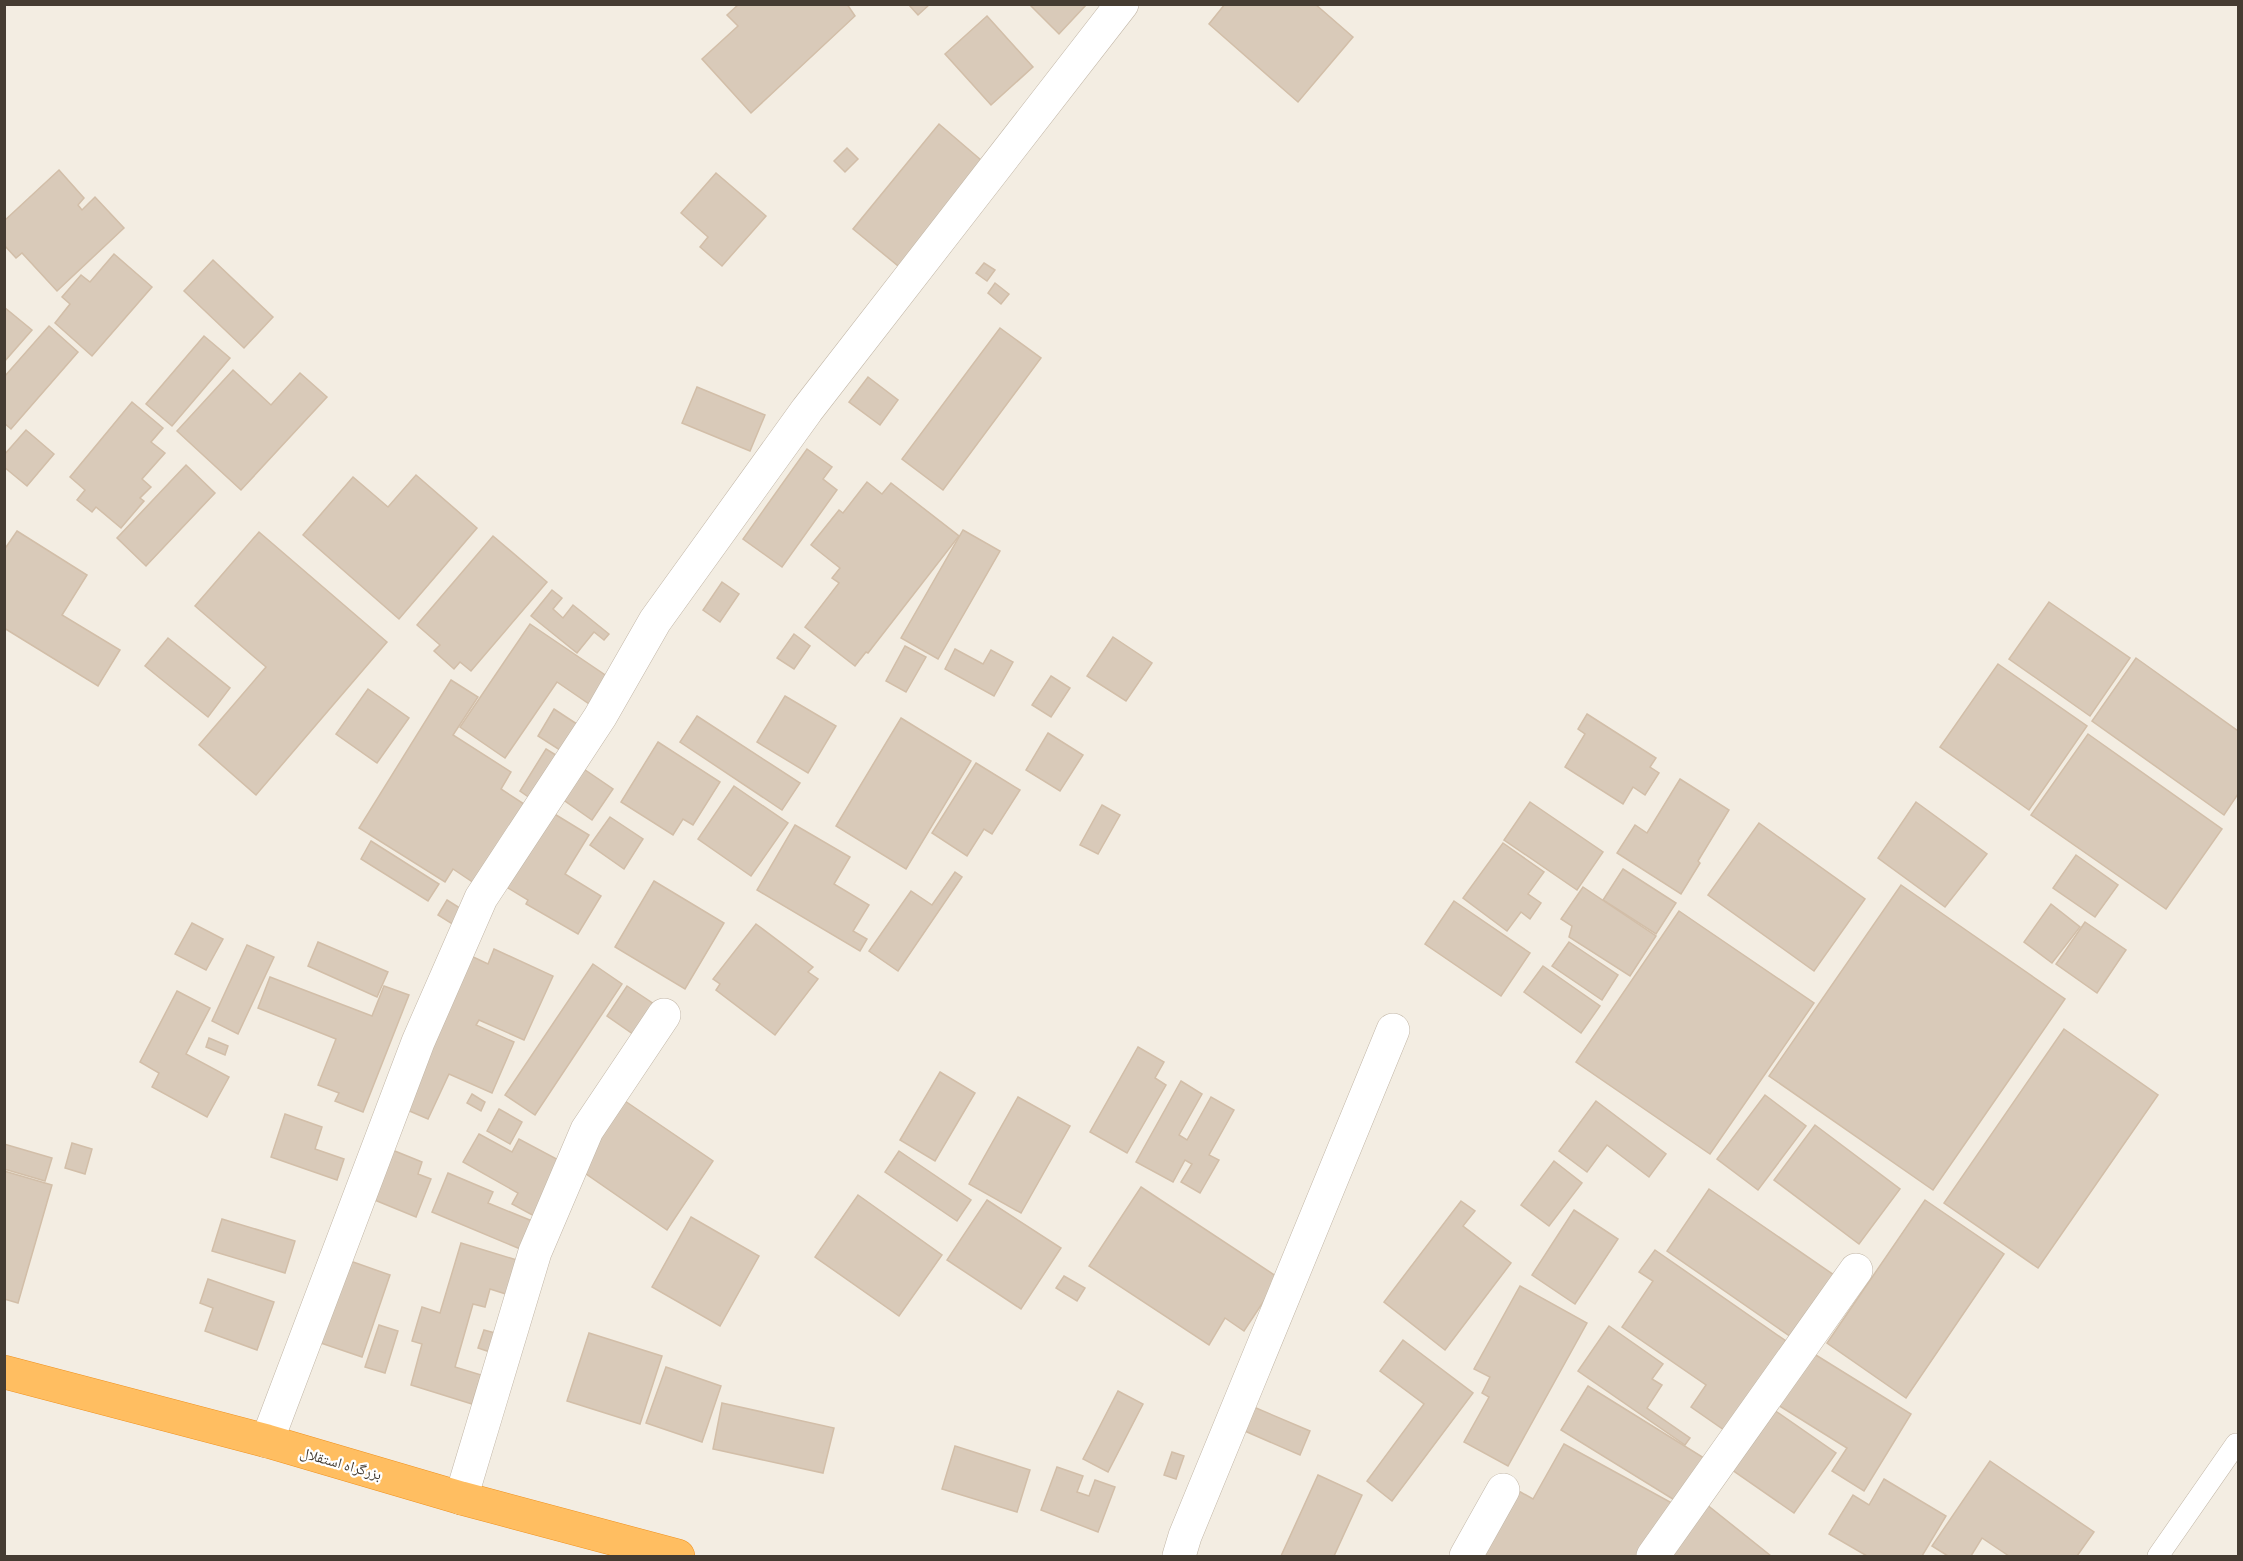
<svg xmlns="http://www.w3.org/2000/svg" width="2243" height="1561" viewBox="0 0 2243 1561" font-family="'Titillium Web','Noto Naskh Arabic',sans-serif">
  <rect width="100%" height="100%" fill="#f3ede2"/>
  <g fill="#d9cab9" stroke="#d2bea8" stroke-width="1.5">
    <path d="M 739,4 L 847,4 L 855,16 L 751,113 L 702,59 L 738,26 L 727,15 Z"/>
    <path d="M 908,4 L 930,4 L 918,15 Z"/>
    <path d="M 1029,4 L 1087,4 L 1059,34 Z"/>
    <path d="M 1225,4 L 1315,4 L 1353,37 L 1298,102 L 1209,24 Z"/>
    <path d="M 987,16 L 1033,67 L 991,105 L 945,54 Z"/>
    <path d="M 939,124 L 988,166 L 903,270 L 853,229 Z"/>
    <path d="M 847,148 L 858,159 L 845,172 L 834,161 Z"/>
    <path d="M 59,170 L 84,198 L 78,205 L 82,210 L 95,197 L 124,228 L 57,291 L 22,253 L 16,258 L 4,245 L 4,221 Z"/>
    <path d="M 716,173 L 766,216 L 722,266 L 700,247 L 708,237 L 681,213 Z"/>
    <path d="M 114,254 L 152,287 L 92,356 L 55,323 L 70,304 L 62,297 L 81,275 L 90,282 Z"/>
    <path d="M 213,260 L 273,317 L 244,348 L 184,291 Z"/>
    <path d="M 984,263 L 995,270 L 987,281 L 976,273 Z"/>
    <path d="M 995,283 L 1009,294 L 1001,304 L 988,293 Z"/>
    <path d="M 4,307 L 32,330 L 4,362 Z"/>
    <path d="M 49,326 L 78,352 L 11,429 L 4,423 L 4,377 Z"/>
    <path d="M 1000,328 L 1041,358 L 943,490 L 902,459 Z"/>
    <path d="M 204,336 L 230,358 L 172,426 L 146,404 Z"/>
    <path d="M 233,370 L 271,405 L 300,373 L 327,397 L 241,490 L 177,431 Z"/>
    <path d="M 868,377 L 898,400 L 880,425 L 849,402 Z"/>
    <path d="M 697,387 L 765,415 L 750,451 L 682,423 Z"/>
    <path d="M 132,402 L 163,428 L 151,442 L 165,453 L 142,479 L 151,487 L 140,498 L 144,501 L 121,528 L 96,507 L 92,512 L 77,500 L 85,490 L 70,477 Z"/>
    <path d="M 26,430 L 54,454 L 27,486 L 4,467 L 4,455 Z"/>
    <path d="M 807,449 L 832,467 L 823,479 L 837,490 L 782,567 L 743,539 Z"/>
    <path d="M 186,465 L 215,493 L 146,566 L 117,538 Z"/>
    <path d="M 416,475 L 477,528 L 399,619 L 303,535 L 353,477 L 388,507 Z"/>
    <path d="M 867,482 L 882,494 L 891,483 L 959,536 L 868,653 L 866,652 L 855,666 L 805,627 L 839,583 L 832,578 L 840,568 L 811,545 L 839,510 L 843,513 Z"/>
    <path d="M 963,530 L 1000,551 L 938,659 L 901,638 Z"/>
    <path d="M 17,531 L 87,575 L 62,615 L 120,650 L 98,686 L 4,628 L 4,550 Z"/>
    <path d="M 259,532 L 387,642 L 256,795 L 199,745 L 266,667 L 195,606 Z"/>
    <path d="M 493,536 L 547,582 L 471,671 L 460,662 L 454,669 L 434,651 L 440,645 L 417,625 Z"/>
    <path d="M 722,582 L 739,594 L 720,622 L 703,610 Z"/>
    <path d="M 552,590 L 562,598 L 553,609 L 563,618 L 573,605 L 609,634 L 604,640 L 594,632 L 577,653 L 531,616 Z"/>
    <path d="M 2049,602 L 2130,658 L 2090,716 L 2009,659 Z"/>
    <path d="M 530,624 L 614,681 L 595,708 L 557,682 L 505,758 L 460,727 Z"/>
    <path d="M 794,634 L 810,646 L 794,669 L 777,658 Z"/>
    <path d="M 1113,637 L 1152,663 L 1126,701 L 1087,676 Z"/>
    <path d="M 168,638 L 230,688 L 208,717 L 145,666 Z"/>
    <path d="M 905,646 L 926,657 L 906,692 L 886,681 Z"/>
    <path d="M 955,649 L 983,664 L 991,650 L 1013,662 L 994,696 L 945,669 Z"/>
    <path d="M 2136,658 L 2238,731 L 2238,794 L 2224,815 L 2092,721 Z"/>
    <path d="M 1998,664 L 2087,726 L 2029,810 L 1940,747 Z"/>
    <path d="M 1051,676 L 1070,688 L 1051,717 L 1032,705 Z"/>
    <path d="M 451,680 L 478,697 L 453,735 L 511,772 L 501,789 L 524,804 L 474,883 L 453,869 L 445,882 L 359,828 Z"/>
    <path d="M 368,689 L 409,718 L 377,763 L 336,734 Z"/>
    <path d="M 785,696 L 836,726 L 808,773 L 757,742 Z"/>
    <path d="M 554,709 L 583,728 L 566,754 L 538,736 Z"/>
    <path d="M 1587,714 L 1656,758 L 1650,767 L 1659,773 L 1645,795 L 1633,787 L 1623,804 L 1565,767 L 1585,734 L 1578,729 Z"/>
    <path d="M 697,716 L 800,783 L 782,810 L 680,742 Z"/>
    <path d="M 901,718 L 971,761 L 906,869 L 836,826 Z"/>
    <path d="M 1048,733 L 1083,755 L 1060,791 L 1026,770 Z"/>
    <path d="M 2088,734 L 2222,829 L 2166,909 L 2031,815 Z"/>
    <path d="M 658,742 L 720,782 L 693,825 L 683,819 L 673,835 L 621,802 Z"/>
    <path d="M 546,749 L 564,760 L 537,803 L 520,791 Z"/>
    <path d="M 575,763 L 613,789 L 592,820 L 555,794 Z"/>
    <path d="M 976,763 L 1020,790 L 992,834 L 984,829 L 967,856 L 932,833 Z"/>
    <path d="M 1680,779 L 1729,810 L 1698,861 L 1700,863 L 1681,894 L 1617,853 L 1635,825 L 1647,833 Z"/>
    <path d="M 734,786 L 788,823 L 751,876 L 698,839 Z"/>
    <path d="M 1530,802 L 1603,852 L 1577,890 L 1504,840 Z"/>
    <path d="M 1916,802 L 1987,854 L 1945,907 L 1878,858 Z"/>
    <path d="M 1102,805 L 1120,815 L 1098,854 L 1080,845 Z"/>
    <path d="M 548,810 L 589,835 L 565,874 L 601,896 L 578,934 L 526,904 L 528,900 L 503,885 Z"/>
    <path d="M 610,817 L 643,839 L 624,869 L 590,845 Z"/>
    <path d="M 1759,823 L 1865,899 L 1814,971 L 1708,895 Z"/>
    <path d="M 795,825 L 850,857 L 834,884 L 869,905 L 853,931 L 867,939 L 860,951 L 757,890 Z"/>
    <path d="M 371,841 L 439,884 L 428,901 L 361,859 Z"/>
    <path d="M 1503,843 L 1544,872 L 1528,894 L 1541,903 L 1530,919 L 1521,912 L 1507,931 L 1463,898 Z"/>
    <path d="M 2076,855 L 2118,885 L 2095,917 L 2053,888 Z"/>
    <path d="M 1623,869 L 1676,903 L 1656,934 L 1603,900 Z"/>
    <path d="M 955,872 L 962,877 L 898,971 L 869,951 L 911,891 L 932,905 Z"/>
    <path d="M 654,881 L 724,923 L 685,989 L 615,947 Z"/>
    <path d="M 1901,885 L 2065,999 L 1933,1190 L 1769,1076 Z"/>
    <path d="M 1583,887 L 1656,936 L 1630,976 L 1569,937 L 1572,926 L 1561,919 Z"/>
    <path d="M 447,900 L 463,910 L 454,925 L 438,915 Z"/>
    <path d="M 1454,901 L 1530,953 L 1501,996 L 1425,944 Z"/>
    <path d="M 2051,904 L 2080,927 L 2052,963 L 2024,942 Z"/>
    <path d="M 1679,911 L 1814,1003 L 1710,1154 L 1576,1062 Z"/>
    <path d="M 2085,922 L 2126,950 L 2097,993 L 2056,964 Z"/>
    <path d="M 192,923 L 223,939 L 206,970 L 175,954 Z"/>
    <path d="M 756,924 L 813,967 L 808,972 L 818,979 L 775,1035 L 716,990 L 720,984 L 713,979 Z"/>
    <path d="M 318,942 L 388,972 L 377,997 L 308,966 Z"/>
    <path d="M 1569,942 L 1618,975 L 1602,1000 L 1552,966 Z"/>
    <path d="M 247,945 L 274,957 L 238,1034 L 212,1021 Z"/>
    <path d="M 494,949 L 553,976 L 524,1040 L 479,1020 L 476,1025 L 514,1042 L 492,1093 L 449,1074 L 428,1119 L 398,1106 L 467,954 L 488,964 Z"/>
    <path d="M 593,964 L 622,984 L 535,1115 L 505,1095 Z"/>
    <path d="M 1543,966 L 1600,1006 L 1581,1033 L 1524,992 Z"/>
    <path d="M 270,977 L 372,1016 L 384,986 L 409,995 L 363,1112 L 335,1101 L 339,1093 L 318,1085 L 336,1039 L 258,1008 Z"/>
    <path d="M 627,986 L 660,1008 L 640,1039 L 607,1016 Z"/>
    <path d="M 177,991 L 210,1008 L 186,1054 L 229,1077 L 207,1117 L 152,1087 L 159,1073 L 140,1062 Z"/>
    <path d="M 2064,1029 L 2158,1095 L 2038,1268 L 1944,1203 Z"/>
    <path d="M 209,1038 L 228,1046 L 225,1055 L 206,1047 Z"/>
    <path d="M 1138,1047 L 1164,1062 L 1155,1078 L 1166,1085 L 1127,1153 L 1090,1132 Z"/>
    <path d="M 940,1072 L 975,1093 L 935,1161 L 900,1140 Z"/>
    <path d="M 1181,1081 L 1202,1094 L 1179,1135 L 1187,1140 L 1211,1097 L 1234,1110 L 1209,1155 L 1219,1160 L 1200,1193 L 1181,1182 L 1192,1164 L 1185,1160 L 1173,1182 L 1136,1162 Z"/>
    <path d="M 472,1094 L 485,1102 L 481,1111 L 467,1103 Z"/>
    <path d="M 1765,1095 L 1806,1126 L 1758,1190 L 1717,1159 Z"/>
    <path d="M 1018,1097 L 1070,1126 L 1021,1213 L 969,1184 Z"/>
    <path d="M 625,1101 L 713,1161 L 667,1230 L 579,1169 Z"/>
    <path d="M 1596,1101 L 1666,1154 L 1649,1177 L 1607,1145 L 1587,1172 L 1559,1151 Z"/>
    <path d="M 499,1109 L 522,1122 L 510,1144 L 487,1131 Z"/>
    <path d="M 285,1114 L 322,1127 L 315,1149 L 344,1159 L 337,1180 L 271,1157 Z"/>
    <path d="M 1815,1125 L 1900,1189 L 1859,1244 L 1774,1180 Z"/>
    <path d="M 479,1134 L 512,1152 L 519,1139 L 566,1164 L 536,1217 L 512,1204 L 518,1193 L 463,1162 Z"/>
    <path d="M 72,1143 L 92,1149 L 85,1174 L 65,1168 Z"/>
    <path d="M 4,1144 L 52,1158 L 45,1181 L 4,1169 Z"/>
    <path d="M 380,1145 L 422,1162 L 418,1174 L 431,1179 L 416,1217 L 360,1194 Z"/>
    <path d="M 899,1151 L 971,1200 L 957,1221 L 885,1172 Z"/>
    <path d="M 1554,1161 L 1582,1183 L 1549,1226 L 1521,1205 Z"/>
    <path d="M 4,1171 L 52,1185 L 18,1303 L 4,1299 Z"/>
    <path d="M 448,1173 L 493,1192 L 488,1203 L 537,1223 L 525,1251 L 432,1212 Z"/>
    <path d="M 1141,1187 L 1279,1278 L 1244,1331 L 1225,1318 L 1209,1345 L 1089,1266 Z"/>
    <path d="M 1709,1189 L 1834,1275 L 1791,1337 L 1667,1251 Z"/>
    <path d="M 858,1195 L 942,1255 L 899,1316 L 815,1257 Z"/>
    <path d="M 987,1200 L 1061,1248 L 1021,1309 L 947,1260 Z"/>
    <path d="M 1925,1200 L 2004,1254 L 1906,1398 L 1827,1343 Z"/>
    <path d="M 1461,1201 L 1475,1211 L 1463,1226 L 1511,1263 L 1445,1350 L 1384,1302 Z"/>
    <path d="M 1574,1210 L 1618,1239 L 1575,1304 L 1532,1275 Z"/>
    <path d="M 691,1217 L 759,1256 L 720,1326 L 652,1287 Z"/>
    <path d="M 222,1219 L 295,1241 L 285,1273 L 212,1251 Z"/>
    <path d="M 461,1243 L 520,1261 L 509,1295 L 490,1289 L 485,1307 L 473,1304 L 455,1367 L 481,1375 L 472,1404 L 411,1385 L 422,1344 L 412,1341 L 422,1307 L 440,1313 Z"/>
    <path d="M 1655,1250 L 1786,1341 L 1724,1430 L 1691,1407 L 1706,1385 L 1622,1327 L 1653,1281 L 1639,1272 Z"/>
    <path d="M 339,1257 L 390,1275 L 362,1357 L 312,1340 Z"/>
    <path d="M 1064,1276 L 1085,1288 L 1077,1301 L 1056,1288 Z"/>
    <path d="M 208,1279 L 274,1302 L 257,1350 L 205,1331 L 213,1308 L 200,1303 Z"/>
    <path d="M 1520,1286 L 1587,1323 L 1508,1466 L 1464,1442 L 1489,1397 L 1482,1393 L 1490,1377 L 1474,1369 Z"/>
    <path d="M 379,1325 L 398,1331 L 385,1373 L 365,1367 Z"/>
    <path d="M 1609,1326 L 1663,1364 L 1652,1379 L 1662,1385 L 1647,1408 L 1690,1438 L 1685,1445 L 1578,1371 Z"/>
    <path d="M 484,1330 L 499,1334 L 493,1353 L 478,1348 Z"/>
    <path d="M 589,1333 L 662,1356 L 640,1424 L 567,1401 Z"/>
    <path d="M 1403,1340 L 1473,1393 L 1392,1501 L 1367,1481 L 1424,1404 L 1380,1371 Z"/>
    <path d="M 1811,1352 L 1911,1414 L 1864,1491 L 1832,1471 L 1847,1448 L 1778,1405 Z"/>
    <path d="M 666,1367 L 721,1386 L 702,1442 L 646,1423 Z"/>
    <path d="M 1588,1386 L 1712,1463 L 1684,1506 L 1561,1430 Z"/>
    <path d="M 1118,1391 L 1143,1404 L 1108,1472 L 1083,1459 Z"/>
    <path d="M 1242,1402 L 1310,1431 L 1300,1455 L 1231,1425 Z"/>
    <path d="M 722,1403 L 834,1428 L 823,1473 L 713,1449 Z"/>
    <path d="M 1767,1405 L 1836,1453 L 1794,1513 L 1725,1465 Z"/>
    <path d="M 1564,1444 L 1681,1508 L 1645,1556 L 1477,1556 L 1517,1490 L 1533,1499 Z"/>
    <path d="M 955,1446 L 1030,1470 L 1017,1512 L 942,1489 Z"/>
    <path d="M 1172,1452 L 1184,1456 L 1176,1479 L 1164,1475 Z"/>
    <path d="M 1990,1461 L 2094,1532 L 2077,1556 L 2009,1556 L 1982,1538 L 1971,1556 L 1948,1556 L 1932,1546 Z"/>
    <path d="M 1057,1467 L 1083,1476 L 1077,1492 L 1089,1496 L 1095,1480 L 1115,1487 L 1098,1532 L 1041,1510 Z"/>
    <path d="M 1318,1475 L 1362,1495 L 1334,1556 L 1281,1556 Z"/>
    <path d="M 1884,1479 L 1946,1516 L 1922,1556 L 1867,1556 L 1829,1534 L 1853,1495 L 1869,1505 Z"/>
    <path d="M 1701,1500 L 1771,1556 L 1670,1556 Z"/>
  </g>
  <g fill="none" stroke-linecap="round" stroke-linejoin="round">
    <defs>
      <path id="lane" d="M 2158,1556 L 2236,1444 L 2238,1445"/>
      <g id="street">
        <path d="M 267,1441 L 418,1042 L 481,898 L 600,717 L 655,621 L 807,410 L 1122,4"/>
        <path d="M 461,1498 L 535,1252 L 587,1130 L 664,1015"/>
        <path d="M 1179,1556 L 1185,1536 L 1393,1030"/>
        <path d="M 1466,1556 L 1503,1490"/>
        <path d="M 1653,1556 L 1856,1270"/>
      </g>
      <path id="highway" d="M 4,1372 L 267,1441 L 461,1498 L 678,1556"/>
    </defs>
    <use href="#lane" stroke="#c2b6a6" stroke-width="22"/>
    <use href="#street" stroke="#c2b6a6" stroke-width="34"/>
    <use href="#highway" stroke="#ef9220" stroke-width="34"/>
    <use href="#lane" stroke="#fff" stroke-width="21"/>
    <use href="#street" stroke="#fff" stroke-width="33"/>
    <use href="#highway" stroke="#ffbe61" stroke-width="33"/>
  </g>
  <g text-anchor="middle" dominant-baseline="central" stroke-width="4.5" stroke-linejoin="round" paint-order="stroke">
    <g font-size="15" fill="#453c32" stroke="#fff">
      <text transform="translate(341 1463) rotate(16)">بزرگراه استقلال</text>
    </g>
  </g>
  <rect width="2243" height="1561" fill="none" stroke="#453c32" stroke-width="12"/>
</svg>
